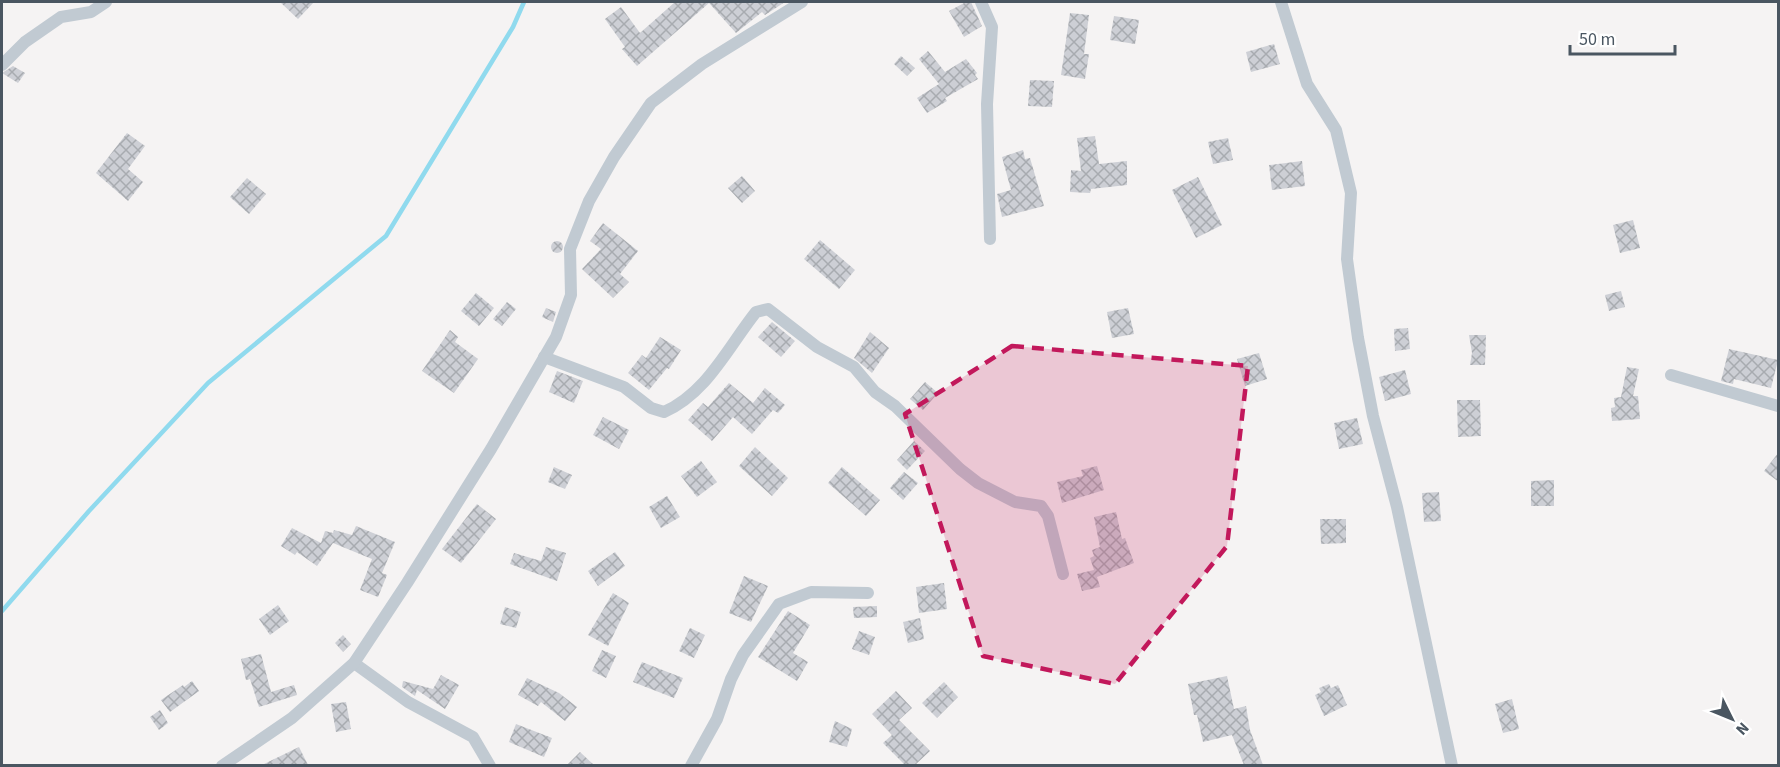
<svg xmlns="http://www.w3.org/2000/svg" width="1780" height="767" viewBox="0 0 1780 767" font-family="'Source Sans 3',sans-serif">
  <defs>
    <pattern id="building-cross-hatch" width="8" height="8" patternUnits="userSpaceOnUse" patternTransform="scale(1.5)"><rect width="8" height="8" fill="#cdcfd5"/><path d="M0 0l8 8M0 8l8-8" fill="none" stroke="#a8abb0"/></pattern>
  </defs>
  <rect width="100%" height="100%" fill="#f5f3f3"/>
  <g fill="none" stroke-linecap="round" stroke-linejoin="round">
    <path stroke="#90daee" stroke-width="4.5" d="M 2,611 L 89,511 L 208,383 L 386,236 L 513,27 L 524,2"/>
  </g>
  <g fill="url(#building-cross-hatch)">
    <path d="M 280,2 L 314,2 L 298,19 Z"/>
    <path d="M 675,2 L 785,2 L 765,15 L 762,12 L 736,33 L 709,3 L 637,66 L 622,49 L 625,47 L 605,19 L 621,7 L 640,33 Z"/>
    <path d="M 966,2 L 971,2 L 982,26 L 964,37 L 949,11 Z"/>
    <path d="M 1070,13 L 1089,15 L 1084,54 L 1089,54 L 1085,79 L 1061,75 Z"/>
    <path d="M 1114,16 L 1139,20 L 1135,44 L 1110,40 Z"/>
    <path d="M 1274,44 L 1280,64 L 1251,72 L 1246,52 Z"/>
    <path d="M 928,51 L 945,72 L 966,59 L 977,73 L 975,75 L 978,79 L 945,98 L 947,101 L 927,113 L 917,98 L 939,84 L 919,59 Z"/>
    <path d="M 901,56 L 915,68 L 907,76 L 894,64 Z"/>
    <path d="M 13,66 L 25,73 L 18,83 L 2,73 Z"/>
    <path d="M 1030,80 L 1054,81 L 1052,107 L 1028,106 Z"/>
    <path d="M 127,133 L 145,146 L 128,169 L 143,182 L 128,201 L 96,173 Z"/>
    <path d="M 1095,136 L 1099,164 L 1127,161 L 1127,185 L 1091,189 L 1090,193 L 1070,192 L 1071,170 L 1081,171 L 1077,138 Z"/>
    <path d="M 1228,138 L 1233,160 L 1213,164 L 1208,142 Z"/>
    <path d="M 1023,150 L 1025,159 L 1030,158 L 1044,206 L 1002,217 L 997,194 L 1011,190 L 1002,157 Z"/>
    <path d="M 1302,161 L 1305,186 L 1272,190 L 1269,165 Z"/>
    <path d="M 742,176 L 755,191 L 742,203 L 728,188 Z"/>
    <path d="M 1198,177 L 1222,225 L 1196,238 L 1172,190 Z"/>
    <path d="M 247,178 L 266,194 L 249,214 L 230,197 Z"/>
    <path d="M 1633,220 L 1640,248 L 1620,253 L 1613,225 Z"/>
    <path d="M 603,223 L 638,251 L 620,274 L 629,282 L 613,298 L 582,269 L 601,249 L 590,241 Z"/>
    <path d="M 820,240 L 855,270 L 839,289 L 804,259 Z"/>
    <circle cx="557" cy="247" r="6"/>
    <path d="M 1621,291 L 1625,307 L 1609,311 L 1605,295 Z"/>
    <path d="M 476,293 L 494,308 L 479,326 L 461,311 Z"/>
    <path d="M 507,302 L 516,309 L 502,326 L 493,319 Z"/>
    <path d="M 546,308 L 556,312 L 553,322 L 542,317 Z"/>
    <path d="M 1128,308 L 1134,334 L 1112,338 L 1107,312 Z"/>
    <path d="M 772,322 L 795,341 L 781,357 L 758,337 Z"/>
    <path d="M 1408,328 L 1410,349 L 1395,351 L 1394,329 Z"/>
    <path d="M 450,330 L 458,337 L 455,342 L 478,359 L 454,393 L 422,371 Z"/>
    <path d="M 870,332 L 889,348 L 872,373 L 854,358 Z"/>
    <path d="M 1469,335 L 1486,335 L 1485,365 L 1470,365 L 1472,353 Z"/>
    <path d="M 660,337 L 681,350 L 669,369 L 667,368 L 649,390 L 628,373 L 642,355 L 646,358 Z"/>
    <path d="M 1729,349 L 1778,360 L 1771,388 L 1734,379 L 1733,384 L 1721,381 Z"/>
    <path d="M 1259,353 L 1267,379 L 1245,386 L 1237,359 Z"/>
    <path d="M 1627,367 L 1639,369 L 1633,396 L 1638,396 L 1640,419 L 1612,421 L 1611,408 L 1615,407 L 1614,398 L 1621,397 Z"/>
    <path d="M 1405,370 L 1411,394 L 1385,401 L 1379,377 Z"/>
    <path d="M 557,371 L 583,381 L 574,403 L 549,392 Z"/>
    <path d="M 925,382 L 938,393 L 923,410 L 910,399 Z"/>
    <path d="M 729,383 L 753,403 L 765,388 L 785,405 L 778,413 L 773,410 L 752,434 L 733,417 L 712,441 L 688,420 L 703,403 L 708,407 Z"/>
    <path d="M 1457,400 L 1480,400 L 1481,436 L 1458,437 Z"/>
    <path d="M 603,417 L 629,430 L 619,449 L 593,435 Z"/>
    <path d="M 1357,418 L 1363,444 L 1339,449 L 1334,423 Z"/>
    <path d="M 914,441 L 925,451 L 907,470 L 897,460 Z"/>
    <path d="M 755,447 L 788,478 L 772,496 L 739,466 Z"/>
    <path d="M 1779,452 L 1779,482 L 1764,471 Z"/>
    <path d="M 701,461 L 717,482 L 697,497 L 681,476 Z"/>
    <path d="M 1097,466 L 1104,490 L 1062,503 L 1057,482 L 1083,476 L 1081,470 Z"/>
    <path d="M 554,467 L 572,475 L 565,489 L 548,482 Z"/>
    <path d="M 842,467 L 880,500 L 866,516 L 828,483 Z"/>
    <path d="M 904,472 L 918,483 L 903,500 L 890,488 Z"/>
    <path d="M 1554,480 L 1554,506 L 1531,506 L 1531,481 Z"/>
    <path d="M 1439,492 L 1441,521 L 1424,522 L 1422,493 Z"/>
    <path d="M 667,496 L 680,517 L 661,528 L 649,507 Z"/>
    <path d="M 477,504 L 496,519 L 461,563 L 442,549 Z"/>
    <path d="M 1116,512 L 1122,539 L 1125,538 L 1134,563 L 1097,577 L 1100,587 L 1082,591 L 1077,574 L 1094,570 L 1090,558 L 1094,556 L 1092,550 L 1100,547 L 1094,517 Z"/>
    <path d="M 1320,519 L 1346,519 L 1346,543 L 1321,544 Z"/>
    <path d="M 356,526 L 395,542 L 382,573 L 387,575 L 378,597 L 360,590 L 372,559 L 333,543 L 317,566 L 297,552 L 295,555 L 281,546 L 292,528 L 321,543 L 325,531 L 333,533 L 334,530 L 352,535 Z"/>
    <path d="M 546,547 L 566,553 L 557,581 L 510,564 L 514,553 L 541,561 Z"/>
    <path d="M 615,552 L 625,566 L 598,586 L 588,571 Z"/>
    <path d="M 744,576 L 768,586 L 751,622 L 729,613 Z"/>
    <path d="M 944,583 L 947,609 L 919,613 L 916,587 Z"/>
    <path d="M 613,593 L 629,603 L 608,646 L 588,635 Z"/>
    <path d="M 278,605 L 289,621 L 270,635 L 259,619 Z"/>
    <path d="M 877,606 L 877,617 L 854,618 L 853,607 Z"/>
    <path d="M 505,607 L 521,612 L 516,628 L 500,624 Z"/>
    <path d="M 788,611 L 810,625 L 793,653 L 808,662 L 797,681 L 758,657 Z"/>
    <path d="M 920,618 L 924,639 L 908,643 L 903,622 Z"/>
    <path d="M 690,628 L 705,635 L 694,658 L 679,651 Z"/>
    <path d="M 859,631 L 875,637 L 869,655 L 852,649 Z"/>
    <path d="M 343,635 L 351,644 L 343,652 L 335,643 Z"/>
    <path d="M 602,650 L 616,656 L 606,678 L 592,671 Z"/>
    <path d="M 261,654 L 271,692 L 294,685 L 297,695 L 259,707 L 250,679 L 246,680 L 241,659 Z"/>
    <path d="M 642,662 L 683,678 L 674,698 L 633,682 Z"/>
    <path d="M 441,675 L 459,685 L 445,709 L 417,690 L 415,696 L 402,687 L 403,681 L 433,689 Z"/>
    <path d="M 1227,676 L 1234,709 L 1246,706 L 1250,730 L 1263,765 L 1244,765 L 1232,735 L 1203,742 L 1197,715 L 1194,715 L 1188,684 Z"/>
    <path d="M 527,678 L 559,693 L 577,707 L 565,721 L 541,702 L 538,706 L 518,695 Z"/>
    <path d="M 192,681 L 199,691 L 170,712 L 161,700 L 183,685 L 184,687 Z"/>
    <path d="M 944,682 L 958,697 L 937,718 L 922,703 Z"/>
    <path d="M 1329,684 L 1331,688 L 1338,685 L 1347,705 L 1324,716 L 1315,695 L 1321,692 L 1319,688 Z"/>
    <path d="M 896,691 L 912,708 L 899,720 L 930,751 L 915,765 L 905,765 L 883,743 L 892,735 L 872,714 Z"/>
    <path d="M 1512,699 L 1519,729 L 1503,733 L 1495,704 Z"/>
    <path d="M 346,702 L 351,729 L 336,732 L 331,704 Z"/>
    <path d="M 160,710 L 168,723 L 159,730 L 150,717 Z"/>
    <path d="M 835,721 L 852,729 L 847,747 L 829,742 Z"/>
    <path d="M 516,724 L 552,738 L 544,757 L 509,742 Z"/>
    <path d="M 299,747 L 308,765 L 262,765 Z"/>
    <path d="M 580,752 L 594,765 L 567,765 Z"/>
  </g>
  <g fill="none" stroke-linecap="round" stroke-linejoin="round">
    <g stroke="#c1cad2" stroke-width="12">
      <path d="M 981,2 L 992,27 L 987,104 L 990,239"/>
      <path d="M 1281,2 L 1307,84 L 1336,130 L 1351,193 L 1347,259 L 1358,338 L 1373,416 L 1397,507 L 1452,766"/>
      <path d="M 2,65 L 25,42 L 61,17 L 91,12 L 106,2"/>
      <path d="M 544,357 L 624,387 L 651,408 L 664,412 C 707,393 728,347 756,312 L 768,309 L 817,347 L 854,367 L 875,392 L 895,406 L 960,469 L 978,483 L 1015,502 L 1041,506 L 1048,516 L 1063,574"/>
      <path d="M 1671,375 L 1778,406"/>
      <path d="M 354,663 L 408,702 L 473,737 L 490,766"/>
      <path d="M 222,766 L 292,718 L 354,663 L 407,583 L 491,449 L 556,337 L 571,295 L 570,249 L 589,201 L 614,157 L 651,103 L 702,64 L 802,2"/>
      <path d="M 691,766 L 717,719 L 731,679 L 743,655 L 779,604 L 811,592 L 868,593"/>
    </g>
  </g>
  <path fill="#c2185b" fill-opacity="0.2" stroke="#c2185b" stroke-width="4.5" stroke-dasharray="12 8" stroke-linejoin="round" d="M 1012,346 L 1248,366 L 1227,546 L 1115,684 L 983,656 L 905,414 Z"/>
  <rect width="1780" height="767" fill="none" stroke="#4a5661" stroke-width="6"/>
  <g transform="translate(1732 719) rotate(133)" stroke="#ffffff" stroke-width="4.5" paint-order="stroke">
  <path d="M0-4.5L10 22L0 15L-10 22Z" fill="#4a5661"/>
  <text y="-9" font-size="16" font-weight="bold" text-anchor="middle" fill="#4a5661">N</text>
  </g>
  <path d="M1570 45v9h105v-9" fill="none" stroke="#4a5661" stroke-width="3"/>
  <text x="1579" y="45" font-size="18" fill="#4a5661" stroke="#ffffff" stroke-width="4.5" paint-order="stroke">50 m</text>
</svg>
